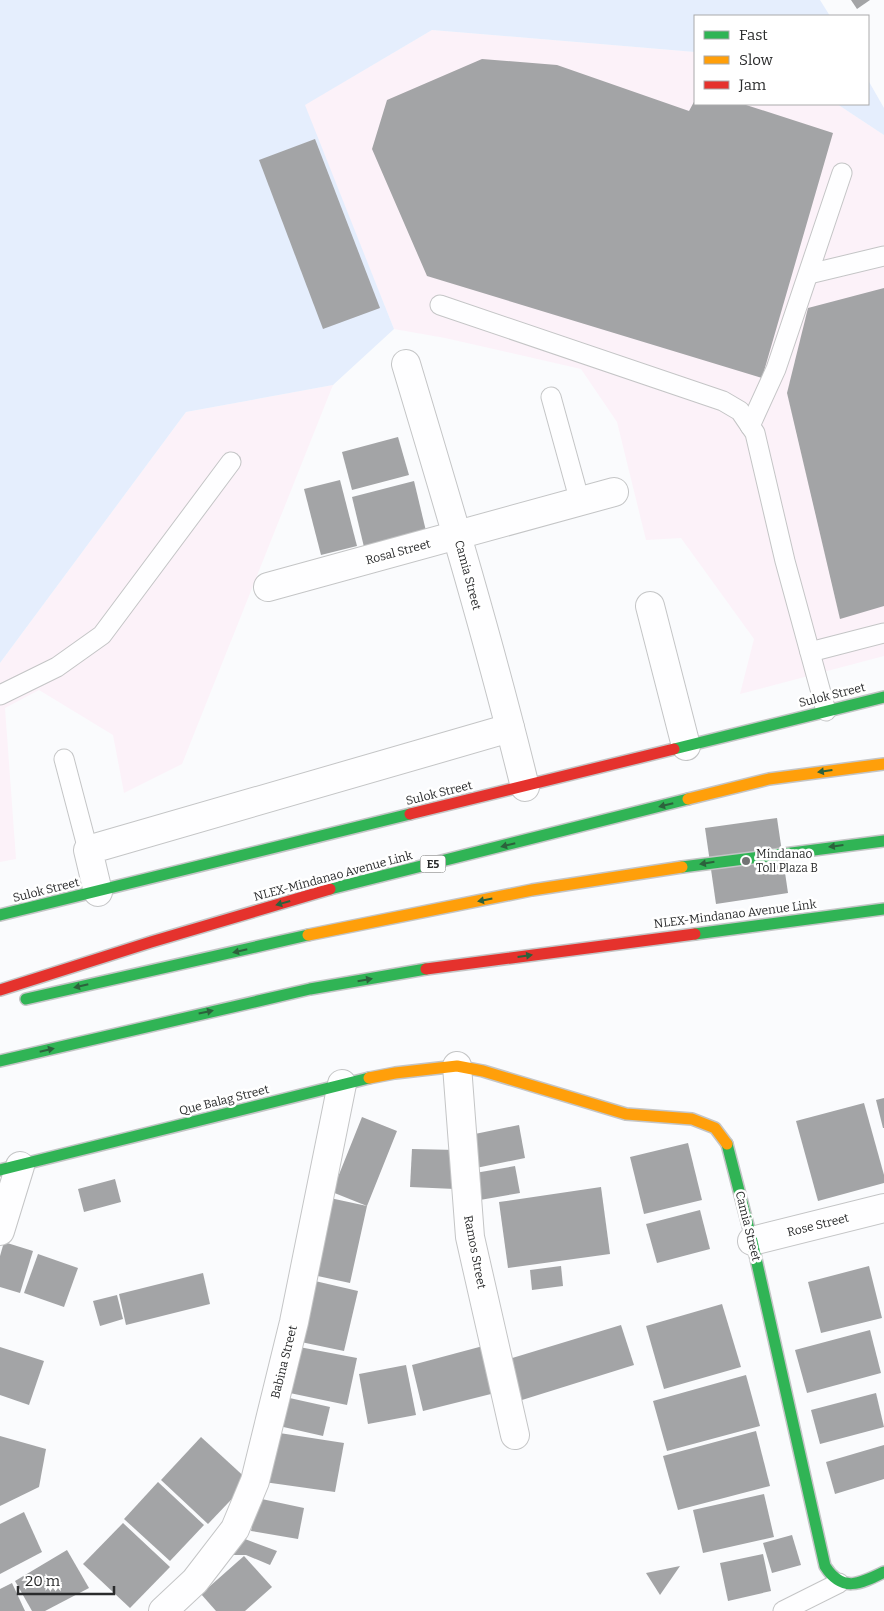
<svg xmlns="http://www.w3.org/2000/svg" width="884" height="1611" viewBox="0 0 884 1611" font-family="Bitter,serif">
  <rect width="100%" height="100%" fill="#fafbfd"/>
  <g fill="#fcf2f9">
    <path d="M 432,30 L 695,52 L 695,104 L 837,104 L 884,135 L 884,656 L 740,694 L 754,639 L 681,538 L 646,540 L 617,422 L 581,369 L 445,338 L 394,329 L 304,105 Z"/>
    <path d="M 333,385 L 182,764 L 124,793 L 113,735 L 39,690 L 5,708 L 16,859 L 0,862 L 0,663 L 186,412 Z"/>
  </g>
  <g fill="#e5eefd">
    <path d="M 0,0 L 820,0 L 830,16 L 695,16 L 695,52 L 432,30 L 305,105 L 394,329 L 333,385 L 186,412 L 0,663 Z"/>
    <path d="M 868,80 L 884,108 L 884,135 L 837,104 L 868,104 Z"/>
  </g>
  <g fill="#a3a4a6">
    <path d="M 851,0 L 870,0 L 857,9 Z"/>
    <path d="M 482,59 L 557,65 L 689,111 L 695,100 L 695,104 L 743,104 L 833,133 L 762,378 L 427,276 L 372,149 L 387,100 Z"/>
    <path d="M 315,139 L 380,308 L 323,329 L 259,160 Z"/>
    <path d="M 884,288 L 884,606 L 840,619 L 787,393 L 808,308 Z"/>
    <path d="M 398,437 L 409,475 L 352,490 L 342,452 Z"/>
    <path d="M 340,480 L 357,546 L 321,555 L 304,489 Z"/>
    <path d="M 414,481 L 426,531 L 364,547 L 352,497 Z"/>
    <path d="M 777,818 L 788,893 L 716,904 L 705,828 Z"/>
    <path d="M 884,1098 L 884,1128 L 883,1128 L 876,1100 Z"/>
    <path d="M 864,1103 L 884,1175 L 884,1183 L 818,1201 L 796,1121 Z"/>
    <path d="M 362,1117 L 397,1131 L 367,1206 L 350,1283 L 313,1275 L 330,1198 L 367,1206 L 332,1192 Z"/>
    <path d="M 519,1125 L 525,1158 L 476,1168 L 470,1135 Z"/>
    <path d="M 688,1143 L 702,1200 L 644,1214 L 630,1157 Z"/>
    <path d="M 412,1149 L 457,1150 L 455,1189 L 410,1187 Z"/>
    <path d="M 515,1166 L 520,1193 L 480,1200 L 475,1173 Z"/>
    <path d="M 115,1179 L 121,1202 L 84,1212 L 78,1189 Z"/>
    <path d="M 601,1187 L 610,1254 L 508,1268 L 499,1202 Z"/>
    <path d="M 700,1210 L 710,1249 L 657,1263 L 646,1224 Z"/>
    <path d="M 4,1242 L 33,1251 L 20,1293 L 0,1287 L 0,1256 Z"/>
    <path d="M 38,1254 L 78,1268 L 64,1307 L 24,1293 Z"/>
    <path d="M 561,1266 L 563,1286 L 532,1290 L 530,1270 Z"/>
    <path d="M 869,1266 L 882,1318 L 821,1333 L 808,1282 Z"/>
    <path d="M 203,1273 L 210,1304 L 126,1325 L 119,1294 Z"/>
    <path d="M 315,1281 L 358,1291 L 344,1351 L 301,1342 Z"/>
    <path d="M 117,1295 L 123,1319 L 100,1326 L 93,1301 Z"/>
    <path d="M 722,1304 L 741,1367 L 664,1389 L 646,1326 Z"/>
    <path d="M 621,1325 L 634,1365 L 522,1400 L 509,1359 Z"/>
    <path d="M 870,1330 L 881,1373 L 807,1393 L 795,1350 Z"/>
    <path d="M 294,1346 L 357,1358 L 347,1405 L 285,1392 Z"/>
    <path d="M 483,1346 L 495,1393 L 423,1411 L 412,1365 Z"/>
    <path d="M 0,1347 L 44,1361 L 29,1405 L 0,1395 Z"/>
    <path d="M 406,1365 L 416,1415 L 368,1424 L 359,1374 Z"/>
    <path d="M 746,1375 L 760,1426 L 667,1451 L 653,1401 Z"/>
    <path d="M 876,1393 L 884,1427 L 820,1444 L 811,1410 Z"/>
    <path d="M 285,1397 L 330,1407 L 323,1436 L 279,1426 Z"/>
    <path d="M 756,1431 L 770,1486 L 678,1510 L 663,1456 Z"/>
    <path d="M 273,1432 L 344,1443 L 335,1492 L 264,1482 Z"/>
    <path d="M 0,1436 L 46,1449 L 39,1487 L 0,1506 Z"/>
    <path d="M 201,1437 L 249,1481 L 208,1524 L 161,1480 Z"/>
    <path d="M 884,1445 L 884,1479 L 835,1494 L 826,1462 Z"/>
    <path d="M 158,1482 L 204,1525 L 170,1561 L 124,1519 Z"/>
    <path d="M 764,1494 L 774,1537 L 703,1553 L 693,1510 Z"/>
    <path d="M 257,1498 L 304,1508 L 298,1539 L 251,1531 Z"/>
    <path d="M 24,1512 L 42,1552 L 0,1574 L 0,1524 Z"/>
    <path d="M 123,1523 L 170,1567 L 130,1608 L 83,1564 Z"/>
    <path d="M 792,1535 L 801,1565 L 772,1573 L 763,1543 Z"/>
    <path d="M 245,1539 L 277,1551 L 270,1565 L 246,1555 L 229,1555 Z"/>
    <path d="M 67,1550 L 89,1588 L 45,1611 L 32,1611 L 15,1581 Z"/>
    <path d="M 763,1554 L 771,1591 L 728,1601 L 720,1563 Z"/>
    <path d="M 244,1556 L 272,1587 L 245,1611 L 216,1611 L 201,1594 Z"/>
    <path d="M 680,1566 L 660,1595 L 646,1573 Z"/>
    <path d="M 12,1583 L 25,1611 L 0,1611 L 0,1589 Z"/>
  </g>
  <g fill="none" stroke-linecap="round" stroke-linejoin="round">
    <defs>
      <g id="lane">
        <path d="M 809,274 L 884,256"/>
        <path d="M 440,305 L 723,401 L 740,411 L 755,433 L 785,561 L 826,711"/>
        <path d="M 551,397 L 580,502"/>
        <path d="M 750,426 L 776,369 L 842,173"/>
        <path d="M 810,652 L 884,633"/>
        <path d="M 0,695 L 57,667 L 102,635 L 231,462"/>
        <path d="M 64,759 L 88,850"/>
        <path d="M 783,1611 L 839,1583"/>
      </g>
      <g id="street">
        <path d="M 406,364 C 448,504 490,644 525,787"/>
        <path d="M 268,587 L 614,492"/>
        <path d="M 650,606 L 686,746"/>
        <path d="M 98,892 L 88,850 L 510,728"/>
        <path d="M 457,1066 L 470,1237 L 515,1435"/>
        <path d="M 0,1231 L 20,1166"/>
        <path d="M 752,1241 L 884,1208"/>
        <path d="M 163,1611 L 195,1581 L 235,1529 L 255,1481 L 294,1322 L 342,1084"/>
      </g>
      <g id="fast">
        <path d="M 674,749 L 884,697"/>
        <path d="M 682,867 L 884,841"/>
        <path d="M 330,889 L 688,799"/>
        <path d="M 0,915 L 410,814"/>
        <path d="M 695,934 L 884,909"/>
        <path d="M 26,999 L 308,935"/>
        <path d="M 0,1061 L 310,989 L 426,969"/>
        <path d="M 727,1144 L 752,1241 L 825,1566 C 842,1593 860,1584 884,1572"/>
        <path d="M 0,1170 L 369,1078"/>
      </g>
      <g id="slow">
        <path d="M 688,799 L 769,779 L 884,764"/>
        <path d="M 308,935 L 532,890 L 682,867"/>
        <path d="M 369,1078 L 395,1073 L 457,1066 L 483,1071 L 626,1114 L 692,1119 L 715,1128 L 727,1144"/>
      </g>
      <g id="jam">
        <path d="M 410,814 L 674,749"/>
        <path d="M 426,969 L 695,934"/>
        <path d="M 0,990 L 151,942 L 330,889"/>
      </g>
    </defs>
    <use href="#lane" stroke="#c4c5c6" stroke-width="21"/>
    <use href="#street" stroke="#c4c5c6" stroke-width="30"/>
    <use href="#fast" stroke="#c4c5c6" stroke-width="14"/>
    <use href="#slow" stroke="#c4c5c6" stroke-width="14"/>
    <use href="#jam" stroke="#c4c5c6" stroke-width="14"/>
    <use href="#lane" stroke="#fefeff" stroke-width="19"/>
    <use href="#street" stroke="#fefeff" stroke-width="28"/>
    <use href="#fast" stroke="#30b455" stroke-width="11"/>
    <use href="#slow" stroke="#ff9f0a" stroke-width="11"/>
    <use href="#jam" stroke="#e5322d" stroke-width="11"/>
  </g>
  <defs><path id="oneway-solid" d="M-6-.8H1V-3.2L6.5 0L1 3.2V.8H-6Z" transform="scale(1.25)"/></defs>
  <g fill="#2c623c">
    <use href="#oneway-solid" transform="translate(825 771) rotate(172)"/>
    <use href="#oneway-solid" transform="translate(666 805) rotate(166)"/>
    <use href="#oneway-solid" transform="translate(508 845) rotate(166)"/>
    <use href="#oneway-solid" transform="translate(836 846) rotate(173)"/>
    <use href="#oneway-solid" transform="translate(707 863) rotate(171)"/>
    <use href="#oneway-solid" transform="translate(485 900) rotate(169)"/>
    <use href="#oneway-solid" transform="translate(283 903) rotate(164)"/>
    <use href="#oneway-solid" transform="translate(240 951) rotate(167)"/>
    <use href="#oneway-solid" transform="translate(525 956) rotate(-8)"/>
    <use href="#oneway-solid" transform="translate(365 980) rotate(-10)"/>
    <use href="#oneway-solid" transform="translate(81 986) rotate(167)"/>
    <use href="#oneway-solid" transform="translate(206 1012) rotate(-12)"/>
    <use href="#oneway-solid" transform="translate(47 1050) rotate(-13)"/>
  </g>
  <circle fill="#737475" stroke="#fff" stroke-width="2" cx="746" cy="861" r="5"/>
  <g text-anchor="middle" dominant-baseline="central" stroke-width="5" stroke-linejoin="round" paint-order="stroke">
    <rect fill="#fff" stroke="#6a6b6b" stroke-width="1" x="420.5" y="855.5" width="25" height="17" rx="4"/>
    <g font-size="11" font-weight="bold" fill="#2a2b2c">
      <text x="433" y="864">E5</text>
    </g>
    <g font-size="12" fill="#2a2b2c" stroke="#fff">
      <text transform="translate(398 552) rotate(-15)">Rosal Street</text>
      <text transform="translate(468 575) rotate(75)">Camia Street</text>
      <text transform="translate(832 695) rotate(-14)">Sulok Street</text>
      <text transform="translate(439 793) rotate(-14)">Sulok Street</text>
      <text transform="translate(333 876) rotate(-15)">NLEX-Mindanao Avenue Link</text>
      <text transform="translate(46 890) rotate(-14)">Sulok Street</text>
      <text transform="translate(735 914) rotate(-7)">NLEX-Mindanao Avenue Link</text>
      <text transform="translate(224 1100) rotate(-14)">Que Balag Street</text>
      <text transform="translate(818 1225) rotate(-14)">Rose Street</text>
      <text transform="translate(748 1226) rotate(76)">Camia Street</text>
      <text transform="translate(475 1252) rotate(79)">Ramos Street</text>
      <text transform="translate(284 1362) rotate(-76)">Babina Street</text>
    </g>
    <g font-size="12" fill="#2a2b2c" stroke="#fff" text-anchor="start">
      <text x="756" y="854">Mindanao<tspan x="756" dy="14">Toll Plaza B</tspan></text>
    </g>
  </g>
  <rect x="694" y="15" width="175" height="90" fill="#ffffff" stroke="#aaaaab"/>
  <rect x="704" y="31" width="25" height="8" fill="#30b455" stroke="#aaaaab"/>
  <text x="739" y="40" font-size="15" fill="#2a2b2c">Fast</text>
  <rect x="704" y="56" width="25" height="8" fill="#ff9f0a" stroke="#aaaaab"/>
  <text x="739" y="65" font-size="15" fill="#2a2b2c">Slow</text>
  <rect x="704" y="81" width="25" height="8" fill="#e5322d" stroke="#aaaaab"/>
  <text x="739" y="90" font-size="15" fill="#2a2b2c">Jam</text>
  <path d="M18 1586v8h96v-8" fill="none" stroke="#2a2b2c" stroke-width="2.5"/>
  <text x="25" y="1586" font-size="15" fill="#2a2b2c" stroke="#ffffff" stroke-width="4" paint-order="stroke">20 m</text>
</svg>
